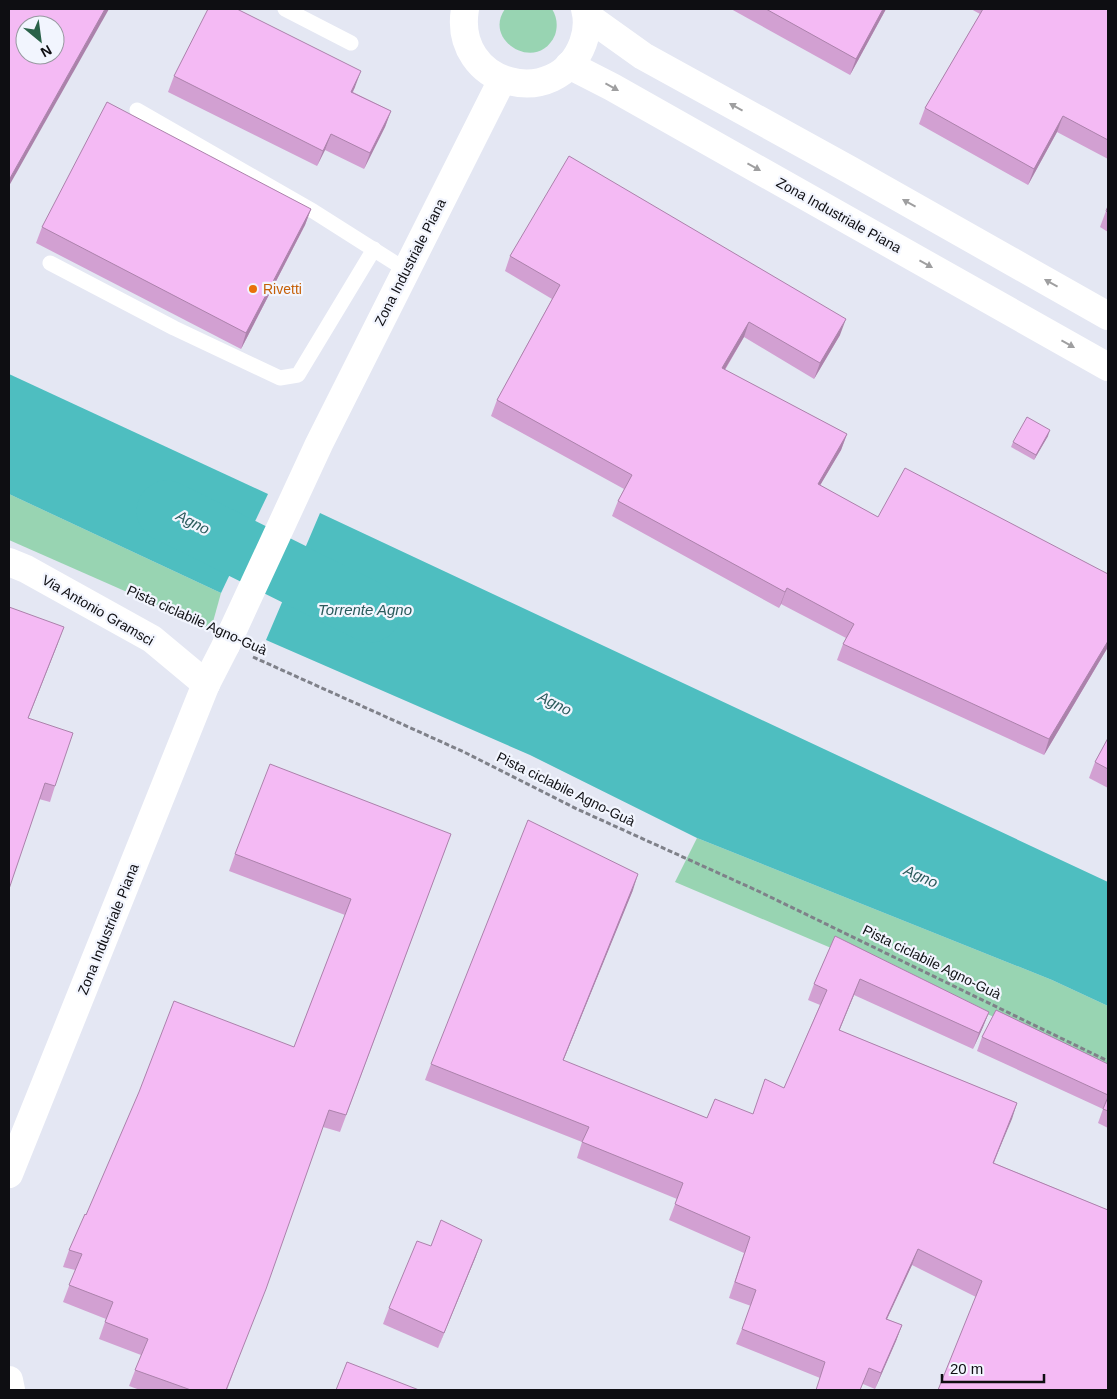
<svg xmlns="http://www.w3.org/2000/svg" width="1117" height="1399" viewBox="0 0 1117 1399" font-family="Helvetica,sans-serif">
  <rect width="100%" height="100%" fill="#e4e7f3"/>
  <g fill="#98d4b2">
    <path d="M 505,9 L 552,9 C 557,17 558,26 555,35 C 538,74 482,41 505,9 Z"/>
    <path d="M 9,494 L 221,593 L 211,629 L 9,540 Z"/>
    <path d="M 697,838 L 1052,980 L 1108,1006 L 1108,1069 L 1006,1022 L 675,882 Z"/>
  </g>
  <g fill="#4ebec0">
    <path d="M 9,374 L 268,494 L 221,593 L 9,494 Z"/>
    <path d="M 320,513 L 1108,882 L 1108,1006 L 1052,980 L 697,838 L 530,755 L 266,640 Z"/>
  </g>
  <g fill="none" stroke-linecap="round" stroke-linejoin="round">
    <path stroke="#4ebec0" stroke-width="61" d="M 167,511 L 370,612"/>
    <path stroke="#7f8189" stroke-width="3" stroke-dasharray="5 2.5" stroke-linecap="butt" d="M 253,657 L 464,752 L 577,809 L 758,891 L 1108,1061"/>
    <g stroke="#fff" stroke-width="15">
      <path d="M 285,9 L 351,43"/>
      <path d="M 137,110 L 313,211 L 406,270"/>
      <path d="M 50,263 L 174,328 L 280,378 L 298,375 L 374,249"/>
    </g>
    <path stroke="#fff" stroke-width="28" d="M 9,562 L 26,569 L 152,639 L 206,684"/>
    <path stroke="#fff" stroke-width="28" d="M 206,684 L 226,645"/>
    <g stroke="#fff" stroke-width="28">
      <path d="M 465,9 C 452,86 557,113 583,43 C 587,32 588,20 585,9"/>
      <path d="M 587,16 L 643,56 L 850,170 L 1108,316"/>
      <path d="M 569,65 L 612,87 L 1108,367"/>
      <path d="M 226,645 L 319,444 L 502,80"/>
      <path d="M 9,1174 L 206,684"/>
    </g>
    <path stroke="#fff" stroke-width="28" d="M 9,1380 L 11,1390"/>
  </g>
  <g fill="#d2a0d2">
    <path d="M 731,9 L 886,9 L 850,75 Z"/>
    <path d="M 971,9 L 1108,9 L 1108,159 L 1057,132 L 1028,185 L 919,124 L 925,108 L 980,14 Z"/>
    <path d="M 174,76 L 355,87 L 353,92 L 391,111 L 385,127 L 364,169 L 325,150 L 317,166 L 168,92 Z"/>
    <path d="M 1108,206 L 1108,232 L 1100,227 L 1106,211 Z"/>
    <path d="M 311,209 L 305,225 L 241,349 L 36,243 L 42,227 Z"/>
    <path d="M 510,256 L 840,335 L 814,379 L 744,337 L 725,370 L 847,434 L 841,450 L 820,485 L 1108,647 L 1044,755 L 837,660 L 843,644 L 846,638 L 781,604 L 779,608 L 612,516 L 618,501 L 624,489 L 491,416 L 497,400 L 552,299 L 505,271 Z"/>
    <path d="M 1048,436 L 1034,460 L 1011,447 L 1013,442 Z"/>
    <path d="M 9,607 L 58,643 L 28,718 L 55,786 L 50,802 L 39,799 Z"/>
    <path d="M 1108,738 L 1108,788 L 1089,778 L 1095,762 Z"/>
    <path d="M 451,834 L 340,1132 L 323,1127 L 227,1390 L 140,1390 L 129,1386 L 141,1355 L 99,1339 L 106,1319 L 63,1302 L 75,1270 L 63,1267 L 69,1250 L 86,1215 L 294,1047 L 345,915 L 229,871 L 235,854 Z"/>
    <path d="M 633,890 L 563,1061 L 707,1118 L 753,1114 L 784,1088 L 820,1005 L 808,1000 L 814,984 L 835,936 L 989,1012 L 983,1027 L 973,1049 L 854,995 L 839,1030 L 1017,1103 L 994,1163 L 1108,1210 L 976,1297 L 912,1265 L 887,1319 L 902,1325 L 896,1341 L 875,1389 L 863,1384 L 820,1378 L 736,1344 L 751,1306 L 729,1298 L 744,1253 L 669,1220 L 677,1199 L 577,1158 L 582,1142 L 425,1080 L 431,1064 Z"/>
    <path d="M 982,1037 L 1108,1064 L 1108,1128 L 1098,1123 L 1103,1109 L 977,1051 Z"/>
    <path d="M 431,1246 L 476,1256 L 438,1348 L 383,1324 L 389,1308 Z"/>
  </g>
  <g fill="#ab82ab">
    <path d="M 105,9 L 109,9 L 9,186 L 9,180 Z"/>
    <path d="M 883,9 L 886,9 L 850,75 L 856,59 Z"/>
    <path d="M 361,71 L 355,87 L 345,107 L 351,92 Z"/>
    <path d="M 391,111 L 385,127 L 364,169 L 370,153 Z"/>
    <path d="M 1063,116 L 1057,132 L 1028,185 L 1034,169 Z"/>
    <path d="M 331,134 L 325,150 L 317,166 L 323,151 Z"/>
    <path d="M 311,209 L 305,225 L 241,349 L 246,333 Z"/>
    <path d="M 846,319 L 840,335 L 814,379 L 820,363 Z"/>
    <path d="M 749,322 L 744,337 L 716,384 L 722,368 Z"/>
    <path d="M 1050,430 L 1048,436 L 1034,460 L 1036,455 Z"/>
    <path d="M 847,434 L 841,450 L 812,499 L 818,484 Z"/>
    <path d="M 787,588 L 781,604 L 779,608 L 785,592 Z"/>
    <path d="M 64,627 L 58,643 L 22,734 L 28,718 Z"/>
    <path d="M 1108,641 L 1108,647 L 1044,755 L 1049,739 Z"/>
    <path d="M 638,874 L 633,890 L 557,1076 L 563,1060 Z"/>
    <path d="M 860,979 L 854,995 L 833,1046 L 839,1030 Z"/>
    <path d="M 989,1012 L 983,1027 L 973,1049 L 979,1033 Z"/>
    <path d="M 1017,1103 L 1012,1119 L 987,1178 Z"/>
    <path d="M 482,1240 L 476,1256 L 438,1348 L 444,1333 Z"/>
    <path d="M 918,1249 L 912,1265 L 880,1334 L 886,1319 Z"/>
    <path d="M 902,1325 L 896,1341 L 875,1389 L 881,1373 Z"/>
  </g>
  <g fill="#f4baf4" stroke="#ab82ab" fill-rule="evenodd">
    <path d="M 9,9 L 105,9 L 9,180 ZM 25,25 L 55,25 L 55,55 L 25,55 Z"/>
    <path d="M 208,9 L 237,9 L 361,71 L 351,92 L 391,111 L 370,153 L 331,134 L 323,151 L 174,76 Z"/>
    <path d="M 766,9 L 883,9 L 856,59 Z"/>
    <path d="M 983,9 L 1108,9 L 1108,140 L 1063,116 L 1034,169 L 925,108 Z"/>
    <path d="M 107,102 L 311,209 L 246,333 L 42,227 Z"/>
    <path d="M 569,156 L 846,319 L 820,363 L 749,322 L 722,368 L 847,434 L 818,484 L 878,517 L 905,468 L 1108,574 L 1108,641 L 1049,739 L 843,644 L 854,624 L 787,588 L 785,592 L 618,501 L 632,475 L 497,400 L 560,285 L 510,256 Z"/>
    <path d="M 1108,206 L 1108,213 L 1106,211 Z"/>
    <path d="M 1027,417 L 1050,430 L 1036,455 L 1013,442 Z"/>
    <path d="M 9,607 L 64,627 L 28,718 L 73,733 L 55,786 L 45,783 L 9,889 Z"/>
    <path d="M 1108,738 L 1108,769 L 1095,762 Z"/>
    <path d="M 270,764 L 451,834 L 346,1115 L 329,1110 L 266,1289 L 226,1390 L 191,1390 L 135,1370 L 148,1339 L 105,1322 L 113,1302 L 69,1285 L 82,1254 L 69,1250 L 85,1214 L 86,1215 L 139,1092 L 174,1001 L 294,1047 L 351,899 L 235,854 Z"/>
    <path d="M 528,820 L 638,874 L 563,1060 L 707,1118 L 715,1099 L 753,1114 L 765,1079 L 784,1088 L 827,990 L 814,984 L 835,936 L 989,1012 L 979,1033 L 860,979 L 839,1030 L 1017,1103 L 993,1163 L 1108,1210 L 1108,1390 L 938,1390 L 982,1281 L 918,1249 L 886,1319 L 902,1325 L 881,1373 L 869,1368 L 860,1390 L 816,1390 L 825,1362 L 742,1329 L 756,1290 L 735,1282 L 750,1237 L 675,1204 L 683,1183 L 582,1142 L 589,1127 L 431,1064 Z"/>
    <path d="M 996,1010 L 1108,1064 L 1108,1095 L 982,1037 Z"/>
    <path d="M 1108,1097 L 1108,1111 L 1103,1109 Z"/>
    <path d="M 441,1220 L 482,1240 L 444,1333 L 389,1308 L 417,1241 L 431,1246 Z"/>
    <path d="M 347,1362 L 419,1390 L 336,1390 Z"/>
  </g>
  <defs><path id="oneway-solid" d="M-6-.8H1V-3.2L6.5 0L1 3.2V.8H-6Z" transform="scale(1.25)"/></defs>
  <g fill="#9f9fa0">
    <use href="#oneway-solid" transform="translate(612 87) rotate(29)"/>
    <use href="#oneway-solid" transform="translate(736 107) rotate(-151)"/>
    <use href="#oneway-solid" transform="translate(754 167) rotate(29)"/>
    <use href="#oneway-solid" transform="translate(909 203) rotate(-151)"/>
    <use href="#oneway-solid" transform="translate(926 264) rotate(29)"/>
    <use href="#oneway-solid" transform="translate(1051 283) rotate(-151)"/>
    <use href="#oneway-solid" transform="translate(1068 344) rotate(29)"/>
  </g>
  <circle fill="#e8710a" stroke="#f2f5fe" stroke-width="2" cx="253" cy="289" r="5"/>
  <g text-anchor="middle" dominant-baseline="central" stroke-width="4.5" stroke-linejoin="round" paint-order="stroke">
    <g font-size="14" fill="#0e0e12" stroke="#f2f5fe">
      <text transform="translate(839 215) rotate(29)">Zona Industriale Piana</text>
      <text transform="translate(410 262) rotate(-63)">Zona Industriale Piana</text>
      <text transform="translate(98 610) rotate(30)">Via Antonio Gramsci</text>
      <text transform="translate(197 620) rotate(24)">Pista ciclabile Agno-Guà</text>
      <text transform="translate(566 789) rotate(26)">Pista ciclabile Agno-Guà</text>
      <text transform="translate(108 929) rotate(-68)">Zona Industriale Piana</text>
      <text transform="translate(932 962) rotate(26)">Pista ciclabile Agno-Guà</text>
    </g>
    <g font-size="14" fill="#c56008" stroke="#f2f5fe" text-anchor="start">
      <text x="263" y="289">Rivetti</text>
    </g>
    <g font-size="15" font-style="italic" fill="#2b5b5c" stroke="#f2f5fe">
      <text transform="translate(193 522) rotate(27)">Agno</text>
      <text x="365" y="609">Torrente Agno</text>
      <text transform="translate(555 703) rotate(27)">Agno</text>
      <text transform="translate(921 876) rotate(24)">Agno</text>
    </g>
  </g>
  <rect width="1117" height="1399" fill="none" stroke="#0e0e12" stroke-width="20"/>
  <g transform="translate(40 40) rotate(151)"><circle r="24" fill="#f2f5fe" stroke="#9799a0"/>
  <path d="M0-4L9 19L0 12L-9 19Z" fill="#2a6249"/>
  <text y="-8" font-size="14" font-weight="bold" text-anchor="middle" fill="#0e0e12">N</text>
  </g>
  <path d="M942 1374v8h102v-8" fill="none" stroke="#0e0e12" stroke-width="2.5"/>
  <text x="950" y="1374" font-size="15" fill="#0e0e12" stroke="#f2f5fe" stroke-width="4" paint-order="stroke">20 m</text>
</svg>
